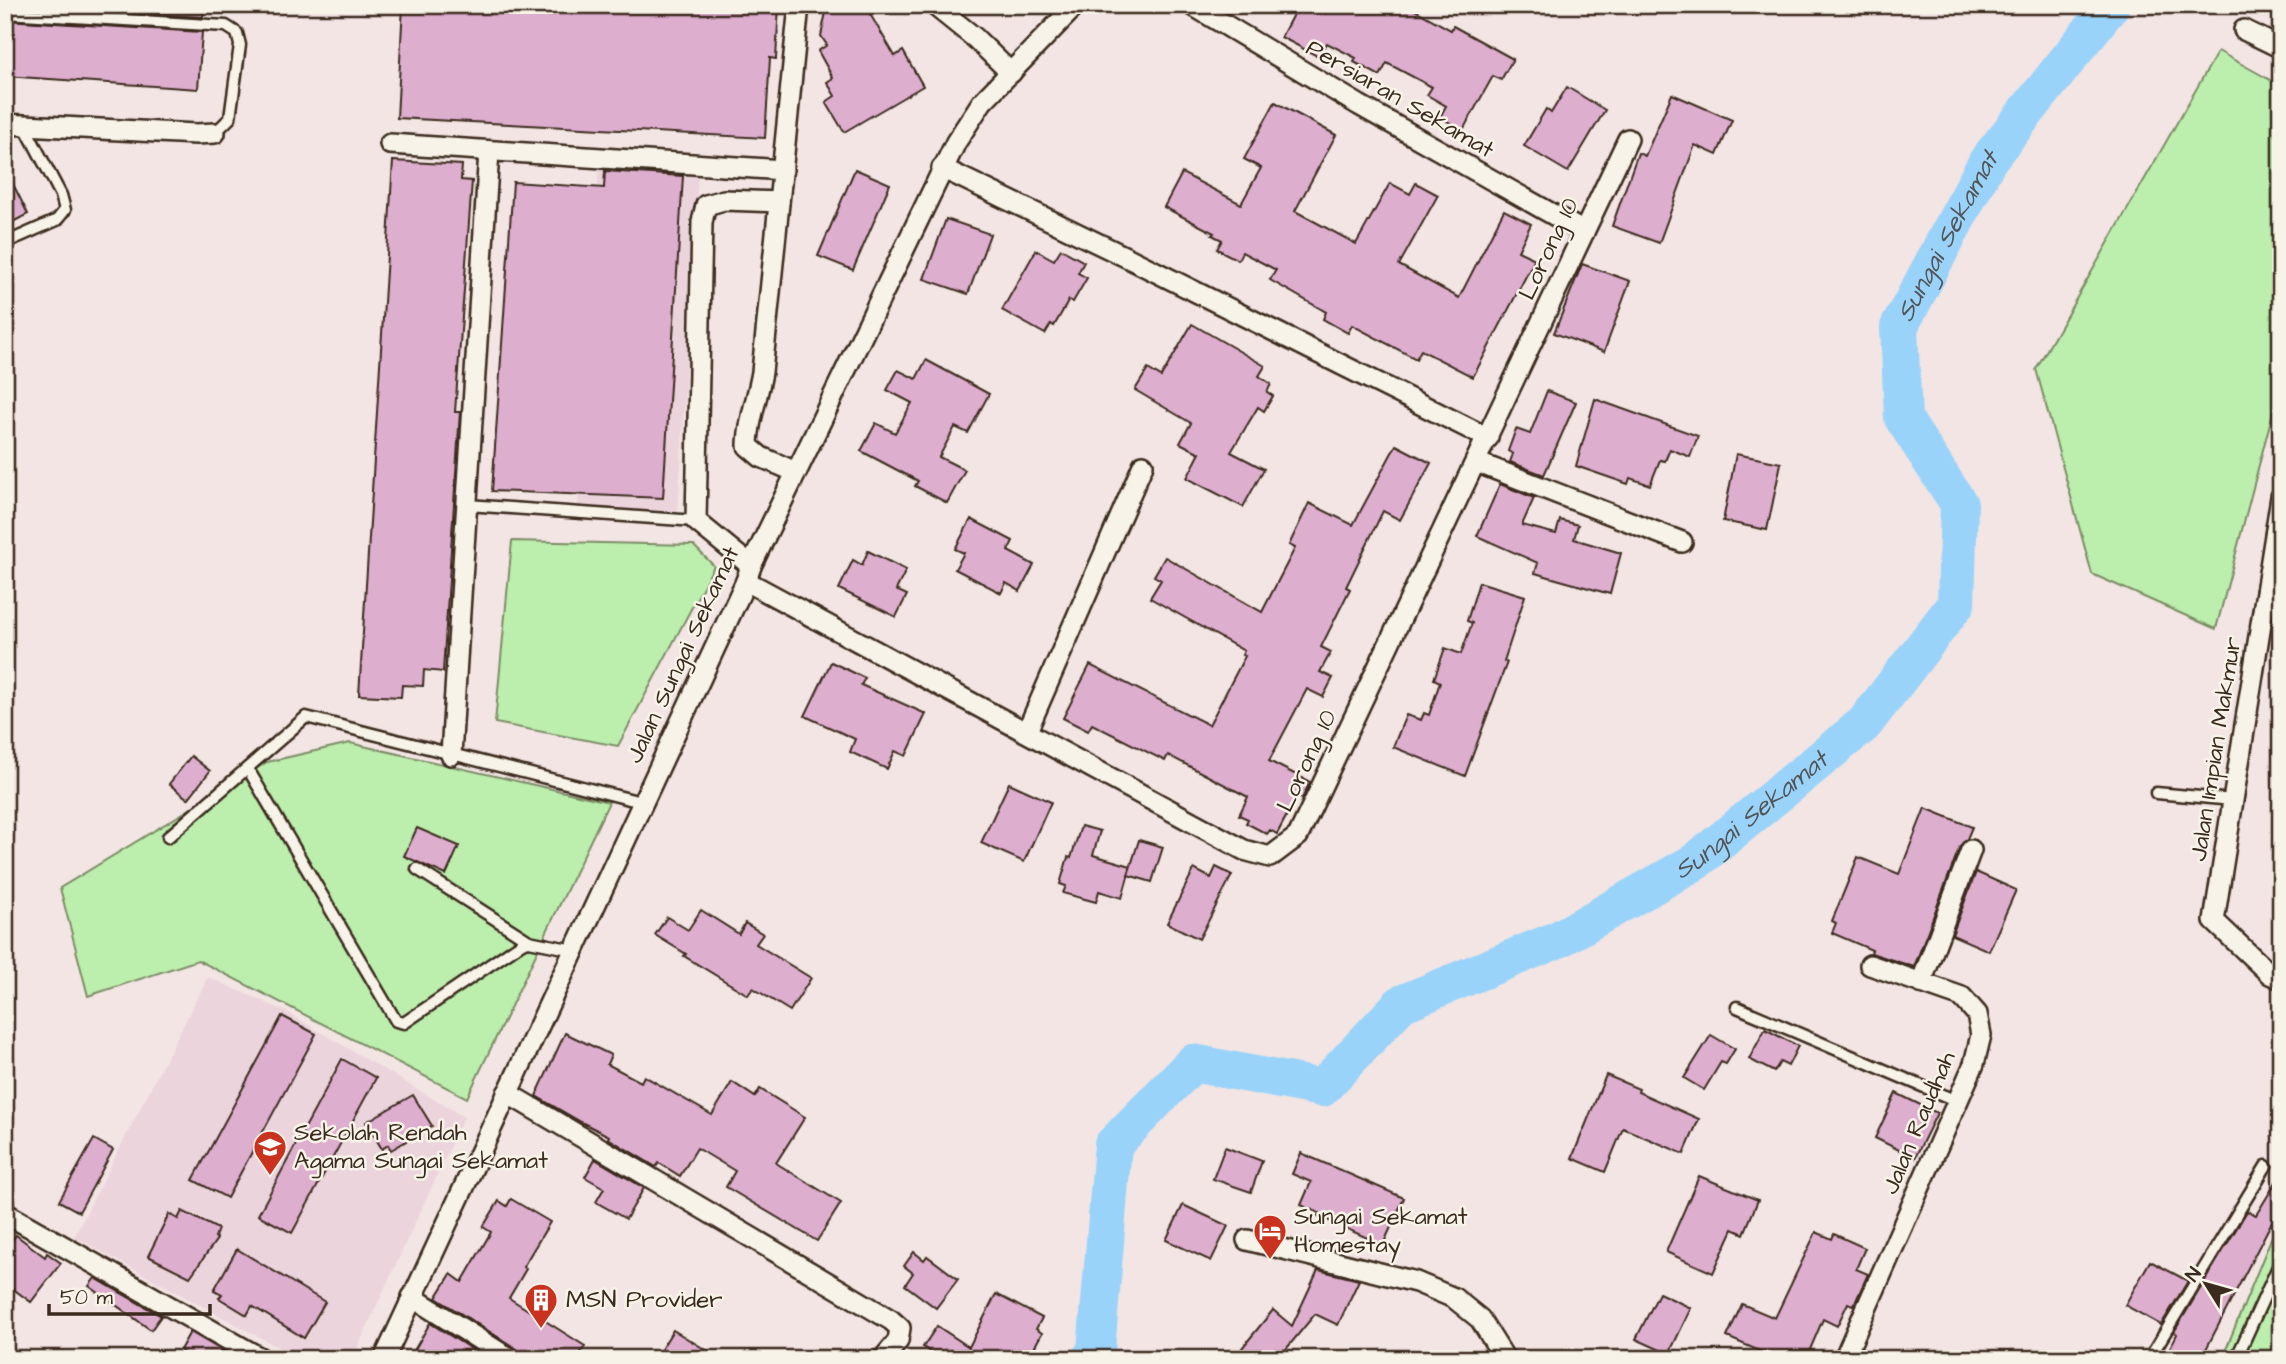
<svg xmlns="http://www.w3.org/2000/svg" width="2286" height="1364" viewBox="0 0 2286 1364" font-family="'Architects Daughter',sans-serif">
  <rect width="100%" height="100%" fill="#f2e5e3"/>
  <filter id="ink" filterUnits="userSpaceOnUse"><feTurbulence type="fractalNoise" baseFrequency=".0143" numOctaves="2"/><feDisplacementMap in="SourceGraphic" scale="14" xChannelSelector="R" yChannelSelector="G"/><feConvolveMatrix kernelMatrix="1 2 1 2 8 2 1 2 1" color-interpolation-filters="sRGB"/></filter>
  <g filter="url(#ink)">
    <g fill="#ecd4dd">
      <path d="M 599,167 L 698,172 L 678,513 L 578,507 Z"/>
      <path d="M 208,977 L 285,1011 L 464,1117 L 352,1359 L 300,1359 L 74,1237 Z"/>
    </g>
    <g fill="#bceeae" stroke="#7c8c66" stroke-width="2">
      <path d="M 2218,51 L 2281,86 L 2281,381 L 2216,629 L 2092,574 L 2036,369 Z"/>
      <path d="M 512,541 L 693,545 L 714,566 L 618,746 L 495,723 Z"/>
      <path d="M 350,743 L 609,802 L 467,1098 L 198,960 L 88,996 L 60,888 L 267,762 Z"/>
      <path d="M 2279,1219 L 2281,1359 L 2222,1359 Z"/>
    </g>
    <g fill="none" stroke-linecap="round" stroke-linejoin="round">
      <path stroke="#9ad3fa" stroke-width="38" id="s1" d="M 1090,1359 L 1096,1351 L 1113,1145 L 1193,1063 L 1322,1088 L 1401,1004 L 1559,939 L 1695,862 L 1864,724 L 1956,604 L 1959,504 L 1903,418 L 1899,327 L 1988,160 L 2111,5"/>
    </g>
    <g fill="#deaecf" stroke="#3b2a1e" stroke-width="2">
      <path d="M 5,5 L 204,5 L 203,17 Z"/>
      <path d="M 403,5 L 779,5 L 776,59 L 770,58 L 765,138 L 397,118 Z"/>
      <path d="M 838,5 L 847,5 L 862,12 L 867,9 L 895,56 L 903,51 L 923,86 L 844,132 L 826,102 L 835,96 L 827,82 L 833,78 L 818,51 L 827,45 L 821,36 L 826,12 Z"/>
      <path d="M 1298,5 L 1406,5 L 1451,30 L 1453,26 L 1513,59 L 1501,80 L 1493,76 L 1463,130 L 1440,117 L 1446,106 L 1427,95 L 1432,87 L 1387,63 L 1380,76 L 1354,62 L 1356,58 L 1327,43 L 1319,57 L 1281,37 Z"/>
      <path d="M 5,20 L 202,32 L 198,89 L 5,76 Z"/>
      <path d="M 1567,87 L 1605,110 L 1568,172 L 1524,146 L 1546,109 L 1551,113 Z"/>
      <path d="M 1672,94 L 1732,120 L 1717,155 L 1695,145 L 1659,243 L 1612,226 L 1638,153 L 1645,156 Z"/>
      <path d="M 1275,102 L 1336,135 L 1295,211 L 1356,244 L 1390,183 L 1410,194 L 1416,183 L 1438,195 L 1399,265 L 1459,298 L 1504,210 L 1531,224 L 1518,251 L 1535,259 L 1473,377 L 1421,350 L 1416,359 L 1352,325 L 1348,333 L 1323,319 L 1326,312 L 1270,280 L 1276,270 L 1242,252 L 1238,260 L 1217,249 L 1222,240 L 1212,235 L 1214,233 L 1164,207 L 1182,173 L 1241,204 L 1261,168 L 1244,159 Z"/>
      <path d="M 393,161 L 462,165 L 461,180 L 472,181 L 455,412 L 460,412 L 443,672 L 424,670 L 423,686 L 402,685 L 401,697 L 359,695 Z"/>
      <path d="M 5,168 L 28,214 L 5,226 Z"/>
      <path d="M 855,169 L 890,184 L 853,270 L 818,256 Z"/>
      <path d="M 605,171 L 683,176 L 663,498 L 492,491 L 513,182 L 604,188 Z"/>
      <path d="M 946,219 L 990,234 L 968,294 L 924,279 Z"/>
      <path d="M 1061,249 L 1084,262 L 1078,273 L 1087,278 L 1073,302 L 1069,300 L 1054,326 L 1051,324 L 1045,334 L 1002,310 L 1036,250 L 1054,260 Z"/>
      <path d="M 1582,264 L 1630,281 L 1604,352 L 1554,333 Z"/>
      <path d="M 1192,324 L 1265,366 L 1259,376 L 1271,384 L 1267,392 L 1273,396 L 1264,411 L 1258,407 L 1231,452 L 1264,469 L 1243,507 L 1187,478 L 1200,453 L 1180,443 L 1191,423 L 1135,390 L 1148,369 L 1161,377 Z"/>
      <path d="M 926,360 L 989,394 L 968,433 L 955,427 L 939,457 L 965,470 L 947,503 L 915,486 L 918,481 L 861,451 L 876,423 L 895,433 L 912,403 L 887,390 L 898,370 L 916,379 Z"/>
      <path d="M 1547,391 L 1576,402 L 1544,475 L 1510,462 L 1513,454 L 1508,451 L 1516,429 L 1530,434 Z"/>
      <path d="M 1595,399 L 1698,436 L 1690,457 L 1670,449 L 1665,461 L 1660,460 L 1650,485 L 1630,478 L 1628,484 L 1576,466 Z"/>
      <path d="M 1396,445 L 1431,463 L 1400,520 L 1383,511 L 1346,587 L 1350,589 L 1321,647 L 1331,652 L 1320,672 L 1333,678 L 1323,697 L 1307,689 L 1269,761 L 1310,782 L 1302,799 L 1297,796 L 1277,834 L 1270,830 L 1267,834 L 1246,823 L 1248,819 L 1239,815 L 1248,797 L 1168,755 L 1165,761 L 1092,724 L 1088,731 L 1063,718 L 1090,665 L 1209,725 L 1245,656 L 1242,655 L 1244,651 L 1150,598 L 1161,580 L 1154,576 L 1165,557 L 1262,612 L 1295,548 L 1289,545 L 1309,503 L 1353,525 Z"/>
      <path d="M 1736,454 L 1781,463 L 1767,530 L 1723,521 Z"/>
      <path d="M 1500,484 L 1534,498 L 1522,525 L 1556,534 L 1560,520 L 1578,525 L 1574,539 L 1621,553 L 1610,594 L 1535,573 L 1538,563 L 1477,536 Z"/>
      <path d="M 971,519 L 1013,541 L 1008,551 L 1034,565 L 1020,591 L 1006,583 L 1001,593 L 955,569 L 964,553 L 955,549 Z"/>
      <path d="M 868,551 L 906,570 L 896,590 L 907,595 L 896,617 L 839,589 L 853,560 L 862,565 Z"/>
      <path d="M 1479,582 L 1525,596 L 1504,661 L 1507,662 L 1465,776 L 1393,747 L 1406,715 L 1421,720 L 1424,713 L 1429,715 L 1440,682 L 1434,679 L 1445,648 L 1461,654 L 1472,623 L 1467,621 Z"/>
      <path d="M 831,662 L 865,678 L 861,685 L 926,714 L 906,756 L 895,751 L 887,769 L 850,752 L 855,739 L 805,716 Z"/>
      <path d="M 191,756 L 210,771 L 188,799 L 169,784 Z"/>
      <path d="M 1009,783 L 1051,802 L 1024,862 L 981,843 Z"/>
      <path d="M 1925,808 L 1972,827 L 1967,839 L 1960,846 L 1914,967 L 1871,953 L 1872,950 L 1832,933 L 1836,923 L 1832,921 L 1858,857 L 1899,874 Z"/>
      <path d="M 1081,826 L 1100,831 L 1093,855 L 1131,866 L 1122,898 L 1099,891 L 1096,902 L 1063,893 L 1066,886 L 1060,884 L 1068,857 L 1071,858 Z"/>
      <path d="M 417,828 L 459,846 L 446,875 L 404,856 Z"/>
      <path d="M 1139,840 L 1163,847 L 1152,882 L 1128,875 Z"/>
      <path d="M 1216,867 L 1232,875 L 1199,939 L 1167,923 L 1194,869 L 1211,878 Z"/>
      <path d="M 1976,872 L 2016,890 L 1989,951 L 1952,935 Z"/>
      <path d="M 701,910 L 739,934 L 745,923 L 763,934 L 756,944 L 811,978 L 790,1011 L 753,988 L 748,995 L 684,956 L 686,954 L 655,935 L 667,917 L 688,930 Z"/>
      <path d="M 282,1016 L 316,1034 L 227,1198 L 193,1180 Z"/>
      <path d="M 1765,1029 L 1798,1046 L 1788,1066 L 1780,1062 L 1774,1072 L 1749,1059 Z"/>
      <path d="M 565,1033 L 611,1055 L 607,1064 L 641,1082 L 644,1076 L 712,1115 L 732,1082 L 755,1097 L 760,1089 L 805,1117 L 776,1163 L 841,1203 L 817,1241 L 726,1187 L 735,1171 L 697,1148 L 680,1176 L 659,1163 L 656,1167 L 608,1138 L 609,1136 L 581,1122 L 536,1096 Z"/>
      <path d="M 1711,1035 L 1735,1049 L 1726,1064 L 1721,1062 L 1704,1090 L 1684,1078 Z"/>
      <path d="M 342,1059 L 376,1078 L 292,1233 L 258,1215 Z"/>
      <path d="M 1606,1075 L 1639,1089 L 1638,1092 L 1699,1119 L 1684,1154 L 1623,1128 L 1605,1172 L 1572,1158 Z"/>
      <path d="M 1896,1093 L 1937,1113 L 1915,1158 L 1875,1138 Z"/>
      <path d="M 413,1095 L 432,1126 L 391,1150 L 388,1145 L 382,1149 L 366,1122 Z"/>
      <path d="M 94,1139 L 113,1150 L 79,1212 L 59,1201 Z"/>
      <path d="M 1225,1147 L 1262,1161 L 1251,1192 L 1213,1179 Z"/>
      <path d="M 1301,1153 L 1404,1198 L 1383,1245 L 1318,1216 L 1319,1213 L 1301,1205 L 1311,1182 L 1292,1174 Z"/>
      <path d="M 595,1159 L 644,1188 L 626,1219 L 596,1202 L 604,1188 L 585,1177 Z"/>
      <path d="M 2281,1174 L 2281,1204 L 2201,1359 L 2164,1359 L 2177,1334 L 2174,1332 L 2247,1211 L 2256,1215 Z"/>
      <path d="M 1699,1176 L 1758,1200 L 1744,1234 L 1733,1229 L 1713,1273 L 1666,1252 Z"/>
      <path d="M 511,1199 L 550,1222 L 523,1267 L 526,1269 L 509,1298 L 585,1346 L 577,1359 L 522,1359 L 517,1349 L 436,1298 L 451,1274 L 462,1282 L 491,1232 L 483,1227 L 499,1201 L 507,1206 Z"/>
      <path d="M 1183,1205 L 1228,1226 L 1211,1261 L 1166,1240 Z"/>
      <path d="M 182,1211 L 218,1229 L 215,1237 L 217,1239 L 190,1277 L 148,1256 L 169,1214 L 178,1219 Z"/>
      <path d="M 1816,1232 L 1832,1239 L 1834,1234 L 1865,1248 L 1856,1269 L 1868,1274 L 1854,1305 L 1848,1303 L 1837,1326 L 1823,1319 L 1806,1359 L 1778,1359 L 1727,1337 L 1742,1304 L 1775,1318 Z"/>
      <path d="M 16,1235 L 45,1257 L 47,1253 L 61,1263 L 31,1302 L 5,1283 L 5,1250 Z"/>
      <path d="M 237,1249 L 325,1302 L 304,1338 L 252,1306 L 247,1315 L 219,1298 L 222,1294 L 214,1290 Z"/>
      <path d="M 914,1252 L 924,1260 L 927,1256 L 958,1279 L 936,1308 L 905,1285 L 913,1273 L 904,1266 Z"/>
      <path d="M 2150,1261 L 2188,1281 L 2161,1325 L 2125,1305 Z"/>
      <path d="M 1318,1270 L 1359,1280 L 1338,1325 L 1315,1314 L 1278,1359 L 1233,1359 L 1273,1310 L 1292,1326 Z"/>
      <path d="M 95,1278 L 161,1316 L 151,1330 L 89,1286 Z"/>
      <path d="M 1659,1293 L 1691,1308 L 1669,1354 L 1636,1339 Z"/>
      <path d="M 996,1294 L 1042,1318 L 1036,1329 L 1042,1333 L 1028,1359 L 926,1359 L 930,1352 L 923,1347 L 937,1326 L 969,1347 Z"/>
      <path d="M 430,1323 L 487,1359 L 431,1359 L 415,1349 Z"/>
      <path d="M 673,1330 L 721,1359 L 655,1359 Z"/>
      <path d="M 190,1332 L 226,1353 L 223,1359 L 192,1359 L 180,1350 Z"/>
    </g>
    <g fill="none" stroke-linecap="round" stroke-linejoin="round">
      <defs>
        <g id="lane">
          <path d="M 5,13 L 226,26 L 237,33 L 240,45 L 230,118 L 215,133"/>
          <path d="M 5,243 L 57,220 L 65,210 L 61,195 L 24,125"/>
          <path d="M 467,505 L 696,521"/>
          <path d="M 248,769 L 396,1021 L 404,1023 L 522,943 L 529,941 L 574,950"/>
          <path d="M 2156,793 L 2233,800"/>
          <path d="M 168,837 L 306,717 L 641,802"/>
          <path d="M 417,869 L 529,941"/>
          <path d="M 1737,1007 L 1957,1101"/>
          <path d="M 2149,1359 L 2266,1166"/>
          <path d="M 2236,1359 L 2281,1260"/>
        </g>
        <g id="street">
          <path d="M 934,5 L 975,38 L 1011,73"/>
          <path d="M 1192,5 L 1359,105 L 1584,232"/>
          <path d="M 2244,30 L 2281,48"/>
          <path d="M 5,124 L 196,134 L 215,133"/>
          <path d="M 390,144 L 783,170"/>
          <path d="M 942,168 L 1126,257 L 1488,438"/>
          <path d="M 1476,462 L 1682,542"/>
          <path d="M 796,472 L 761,457 L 748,446 C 748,421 758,397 762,372 L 799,5"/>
          <path d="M 2281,497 L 2214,921 L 2270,974 L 2281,979"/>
          <path d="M 751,566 L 696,521 L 702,222 L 706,205 L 724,200 L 779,202"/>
          <path d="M 746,581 L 1244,850 L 1270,857 L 1298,836 L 1628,139"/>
          <path d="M 1027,731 L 1143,465"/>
          <path d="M 451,755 L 489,151"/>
          <path d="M 1921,983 L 1971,850"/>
          <path d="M 507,1093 L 891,1320 L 900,1328 L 898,1341 L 883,1359"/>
          <path d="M 5,1213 L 262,1359"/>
          <path d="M 1247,1240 L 1416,1282 L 1454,1298 L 1480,1319 L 1505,1359"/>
          <path d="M 412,1297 L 510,1359"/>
          <path d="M 384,1359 L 746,581 L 751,566 L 956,142 L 982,102 L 1076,5"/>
          <path d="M 1844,1359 L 1974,1064 L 1981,1035 L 1977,1014 L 1962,997 L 1870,965"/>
        </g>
      </defs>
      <use href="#lane" stroke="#3b2a1e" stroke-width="15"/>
      <use href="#street" stroke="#3b2a1e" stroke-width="24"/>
      <use href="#lane" stroke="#f7f3e8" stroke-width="10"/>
      <use href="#street" stroke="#f7f3e8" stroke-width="19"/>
    </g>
  </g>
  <defs>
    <symbol id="school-pin" viewBox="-11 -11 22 30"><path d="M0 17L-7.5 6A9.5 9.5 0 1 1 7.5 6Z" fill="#c8321e" stroke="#f7f3e8"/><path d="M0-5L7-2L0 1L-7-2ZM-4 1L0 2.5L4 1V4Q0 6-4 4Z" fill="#fff"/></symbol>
    <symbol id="hotel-pin" viewBox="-11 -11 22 30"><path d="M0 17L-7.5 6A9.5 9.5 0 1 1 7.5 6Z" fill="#c8321e" stroke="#f7f3e8"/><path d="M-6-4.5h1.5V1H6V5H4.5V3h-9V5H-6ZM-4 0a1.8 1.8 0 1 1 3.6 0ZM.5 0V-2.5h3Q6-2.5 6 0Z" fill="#fff"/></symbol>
    <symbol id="building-pin" viewBox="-11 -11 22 30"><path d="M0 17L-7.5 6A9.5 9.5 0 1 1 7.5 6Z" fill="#c8321e" stroke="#f7f3e8"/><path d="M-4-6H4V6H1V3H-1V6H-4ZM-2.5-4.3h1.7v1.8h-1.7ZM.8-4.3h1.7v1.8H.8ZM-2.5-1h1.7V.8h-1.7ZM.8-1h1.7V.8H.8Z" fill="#fff"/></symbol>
  </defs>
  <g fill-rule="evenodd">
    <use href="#school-pin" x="251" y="1128" width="38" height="52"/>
    <use href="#hotel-pin" x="1251" y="1212" width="38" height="52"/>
    <use href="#building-pin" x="522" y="1281" width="38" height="52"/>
  </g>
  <g text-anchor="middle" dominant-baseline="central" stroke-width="5" stroke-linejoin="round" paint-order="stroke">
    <g font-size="24" fill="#3b2a1e" stroke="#f7f3e8">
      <text transform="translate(1400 99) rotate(30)">Persiaran Sekamat</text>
      <text transform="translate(1549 249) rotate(-65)">Lorong 10</text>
      <text transform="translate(683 655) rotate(-65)">Jalan Sungai Sekamat</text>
      <text transform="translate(2216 749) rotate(-81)">Jalan Impian Makmur</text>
      <text transform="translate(1307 761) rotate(-65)">Lorong 10</text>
      <text transform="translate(1919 1123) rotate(-67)">Jalan Raudhah</text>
    </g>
    <g font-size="24" fill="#3b2a1e" stroke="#f7f3e8" text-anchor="start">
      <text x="294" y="1133">Sekolah Rendah<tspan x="294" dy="28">Agama Sungai Sekamat</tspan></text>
      <text x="1294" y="1217">Sungai Sekamat<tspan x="1294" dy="28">Homestay</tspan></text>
      <text x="566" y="1300">MSN Provider</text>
    </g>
    <g font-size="26" font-style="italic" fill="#535455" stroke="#f7f3e8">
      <text stroke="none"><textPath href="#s1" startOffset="1671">Sungai Sekamat</textPath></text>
      <text stroke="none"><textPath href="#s1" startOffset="978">Sungai Sekamat</textPath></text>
    </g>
  </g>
  <rect width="2286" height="1364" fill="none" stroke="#f7f3e8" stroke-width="28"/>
  <rect x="14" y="14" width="2258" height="1336" fill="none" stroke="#3b2a1e" stroke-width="2.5" filter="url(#ink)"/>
  <g transform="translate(2206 1284) rotate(307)" stroke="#f7f3e8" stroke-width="5" paint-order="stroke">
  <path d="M0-5L12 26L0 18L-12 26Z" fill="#3b2a1e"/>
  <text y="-10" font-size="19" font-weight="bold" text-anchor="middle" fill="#3b2a1e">N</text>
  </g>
  <path d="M49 1304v10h161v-10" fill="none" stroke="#3b2a1e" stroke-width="3.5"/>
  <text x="60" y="1304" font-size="21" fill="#3b2a1e" stroke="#f7f3e8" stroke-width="5" paint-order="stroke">50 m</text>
</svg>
